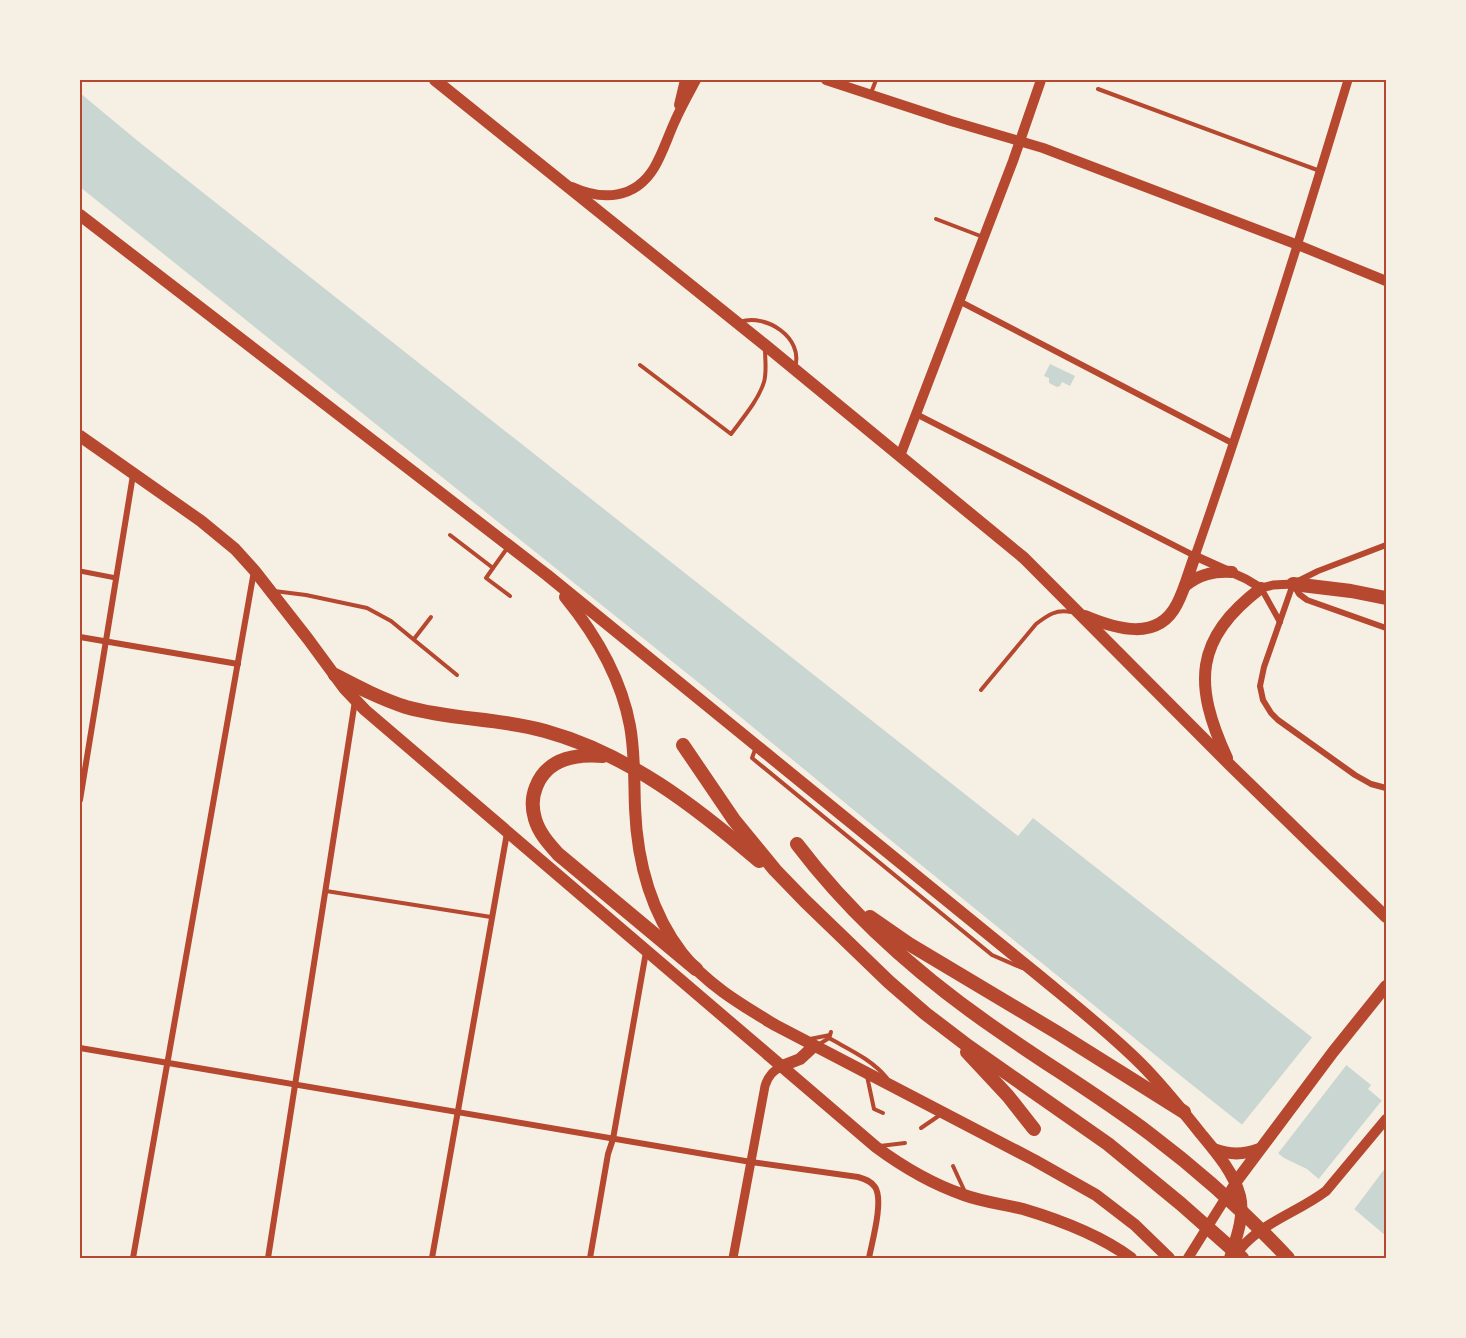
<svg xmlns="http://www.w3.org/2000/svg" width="1466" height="1338" viewBox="0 0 1466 1338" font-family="Mulish,sans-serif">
  <rect width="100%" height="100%" fill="#f6efe4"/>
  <g fill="#c9d6d2">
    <path d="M 80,93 L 139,142 L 1018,836 L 1033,818 L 1314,1039 L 1371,1085 L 1368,1089 L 1386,1104 L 1386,1236 L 1307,1169 L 1284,1158 L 1186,1080 L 883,834 L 704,687 L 80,187 Z"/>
    <path d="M 1050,364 L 1075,376 L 1070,386 L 1062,382 L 1060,386 L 1057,387 L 1049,383 L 1049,378 L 1044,376 Z"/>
  </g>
  <g fill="#f6efe4">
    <path d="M 1314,1035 L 1348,1063 L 1276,1156 L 1240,1127 Z"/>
    <path d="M 1383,1099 L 1386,1102 L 1386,1167 L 1353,1211 L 1317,1181 Z"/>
  </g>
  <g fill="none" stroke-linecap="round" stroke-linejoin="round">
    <g stroke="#b5482f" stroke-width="4">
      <path d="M 1098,89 L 1320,171"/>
      <path d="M 871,93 L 876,80"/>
      <path d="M 936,219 L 983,237"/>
      <path d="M 740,322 C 766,313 804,338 795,367"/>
      <path d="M 640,365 L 731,434 C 742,419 758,401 764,382 C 767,372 765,360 765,349"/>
      <path d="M 450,535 L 493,568 L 486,578 L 510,596"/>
      <path d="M 493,568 L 508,547"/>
      <path d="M 274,591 L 306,595 L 367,608 L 391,621 L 457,675"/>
      <path d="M 414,639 L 431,617"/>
      <path d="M 981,690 L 1036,624 C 1048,615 1056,609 1071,612"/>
      <path d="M 756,747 L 752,758 L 992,955 L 1022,968"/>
      <path d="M 326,891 L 491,917"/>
      <path d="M 829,1038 C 850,1050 871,1059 887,1078"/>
      <path d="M 810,1039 L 830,1035"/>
      <path d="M 818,1045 L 829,1038 L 831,1032"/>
      <path d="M 867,1076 L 874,1109 L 883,1113"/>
      <path d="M 921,1128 L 940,1115"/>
      <path d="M 880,1146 L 905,1143"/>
      <path d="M 953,1166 L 965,1192"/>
    </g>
    <path stroke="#b5482f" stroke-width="5" d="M 80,571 L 116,578"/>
    <g stroke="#b5482f" stroke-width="6">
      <path d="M 959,301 L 1234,444"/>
      <path d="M 916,414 L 1195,556"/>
      <path d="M 1296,582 L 1318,571 L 1386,545"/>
      <path d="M 1293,584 L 1264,667 L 1260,686 L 1263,700 L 1271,713 L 1278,720 L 1355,775 L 1371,784 L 1386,788"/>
      <path d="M 1293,584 L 1299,594 L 1307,600 L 1386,628"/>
      <path d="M 1261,588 L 1280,622"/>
      <path d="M 80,637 L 238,664"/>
      <path d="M 80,800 L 133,475"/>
      <path d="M 80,1048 L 751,1162 L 858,1177 C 865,1179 871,1181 875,1187 C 884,1200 872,1242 869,1258"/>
      <path d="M 133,1258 L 254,571"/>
      <path d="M 268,1258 L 355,701"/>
      <path d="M 432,1258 L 507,833"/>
      <path d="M 590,1258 L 608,1154 L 613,1139 L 646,952"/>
    </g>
    <g stroke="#b5482f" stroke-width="9">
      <path d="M 1293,584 L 1273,585 L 1261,588 L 1246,579 L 1195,556 C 1250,398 1300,239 1348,80"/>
      <path d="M 733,1258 L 765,1086 C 768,1076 773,1071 782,1066"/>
    </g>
    <g stroke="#b5482f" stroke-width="10">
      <path d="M 826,80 L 951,121 L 1043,148 L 1298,245 L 1386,281"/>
      <path d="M 679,105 L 685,80"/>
      <path d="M 572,187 C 603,201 635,199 654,168 C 663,153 668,136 675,121 C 681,107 689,93 696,80"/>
      <path d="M 900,456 L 1013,161 L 1041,80"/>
      <path d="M 1188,1258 L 1235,1183"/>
      <path d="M 1233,1258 C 1257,1223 1294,1215 1326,1191 L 1386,1119"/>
    </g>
    <g stroke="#b5482f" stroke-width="12">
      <path d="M 435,80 L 765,345 L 1024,558 L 1230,765 L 1386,917"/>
      <path d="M 80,215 L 547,575 L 1037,974 C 1072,1003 1109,1032 1141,1064 C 1163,1086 1182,1110 1201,1134 C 1216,1152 1234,1173 1240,1196 C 1245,1216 1236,1239 1230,1258"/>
      <path d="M 80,436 L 201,521 L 235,549 L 254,570 L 308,639 L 344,688 L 365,710 L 876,1147 C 903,1167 932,1184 964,1195 C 983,1202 1003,1204 1023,1209 C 1060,1220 1100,1235 1131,1258"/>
      <path d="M 1185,586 C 1199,574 1214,571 1232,572"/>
      <path d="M 565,597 C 596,635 621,677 630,726 C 635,753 634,781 635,808 C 637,859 650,911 682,953 C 706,984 742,1005 775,1025 L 1034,1160 L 1096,1195 L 1135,1225 L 1169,1258"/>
      <path d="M 1085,616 C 1116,629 1158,642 1177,604 C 1185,589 1189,572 1195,556"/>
      <path d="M 1227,758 C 1193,684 1194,639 1261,588"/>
      <path d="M 782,1066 L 800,1059 L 814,1046"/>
      <path d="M 1214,1149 C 1230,1155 1243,1155 1259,1149"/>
      <path d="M 1235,1183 L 1333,1052 L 1386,986"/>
    </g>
    <g stroke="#b5482f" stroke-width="14">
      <path d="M 1293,584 L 1351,591 L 1386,598"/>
      <path d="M 335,675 C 358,687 381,699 406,707 C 451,720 500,718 545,731 C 628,754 695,806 759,861"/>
      <path d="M 683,745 L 734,820 L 775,870 L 805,901 L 889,982 L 926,1014 L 968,1046 L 1108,1144 L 1181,1204 L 1242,1258"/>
      <path d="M 603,756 C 576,754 547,758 536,787 C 532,797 532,809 535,819 C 539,833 549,844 558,854 L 696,969"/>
      <path d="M 797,844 C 853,918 923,979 999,1031 C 1049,1066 1101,1097 1150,1134 C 1199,1171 1246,1213 1288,1258"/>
      <path d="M 870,917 L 909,944 L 1058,1033 L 1184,1112"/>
      <path d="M 967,1052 L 1008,1096 L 1034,1129"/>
    </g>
  </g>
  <rect width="1466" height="1338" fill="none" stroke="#f6efe4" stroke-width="162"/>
  <rect x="81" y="81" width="1304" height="1176" fill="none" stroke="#b5482f" stroke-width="2"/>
</svg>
